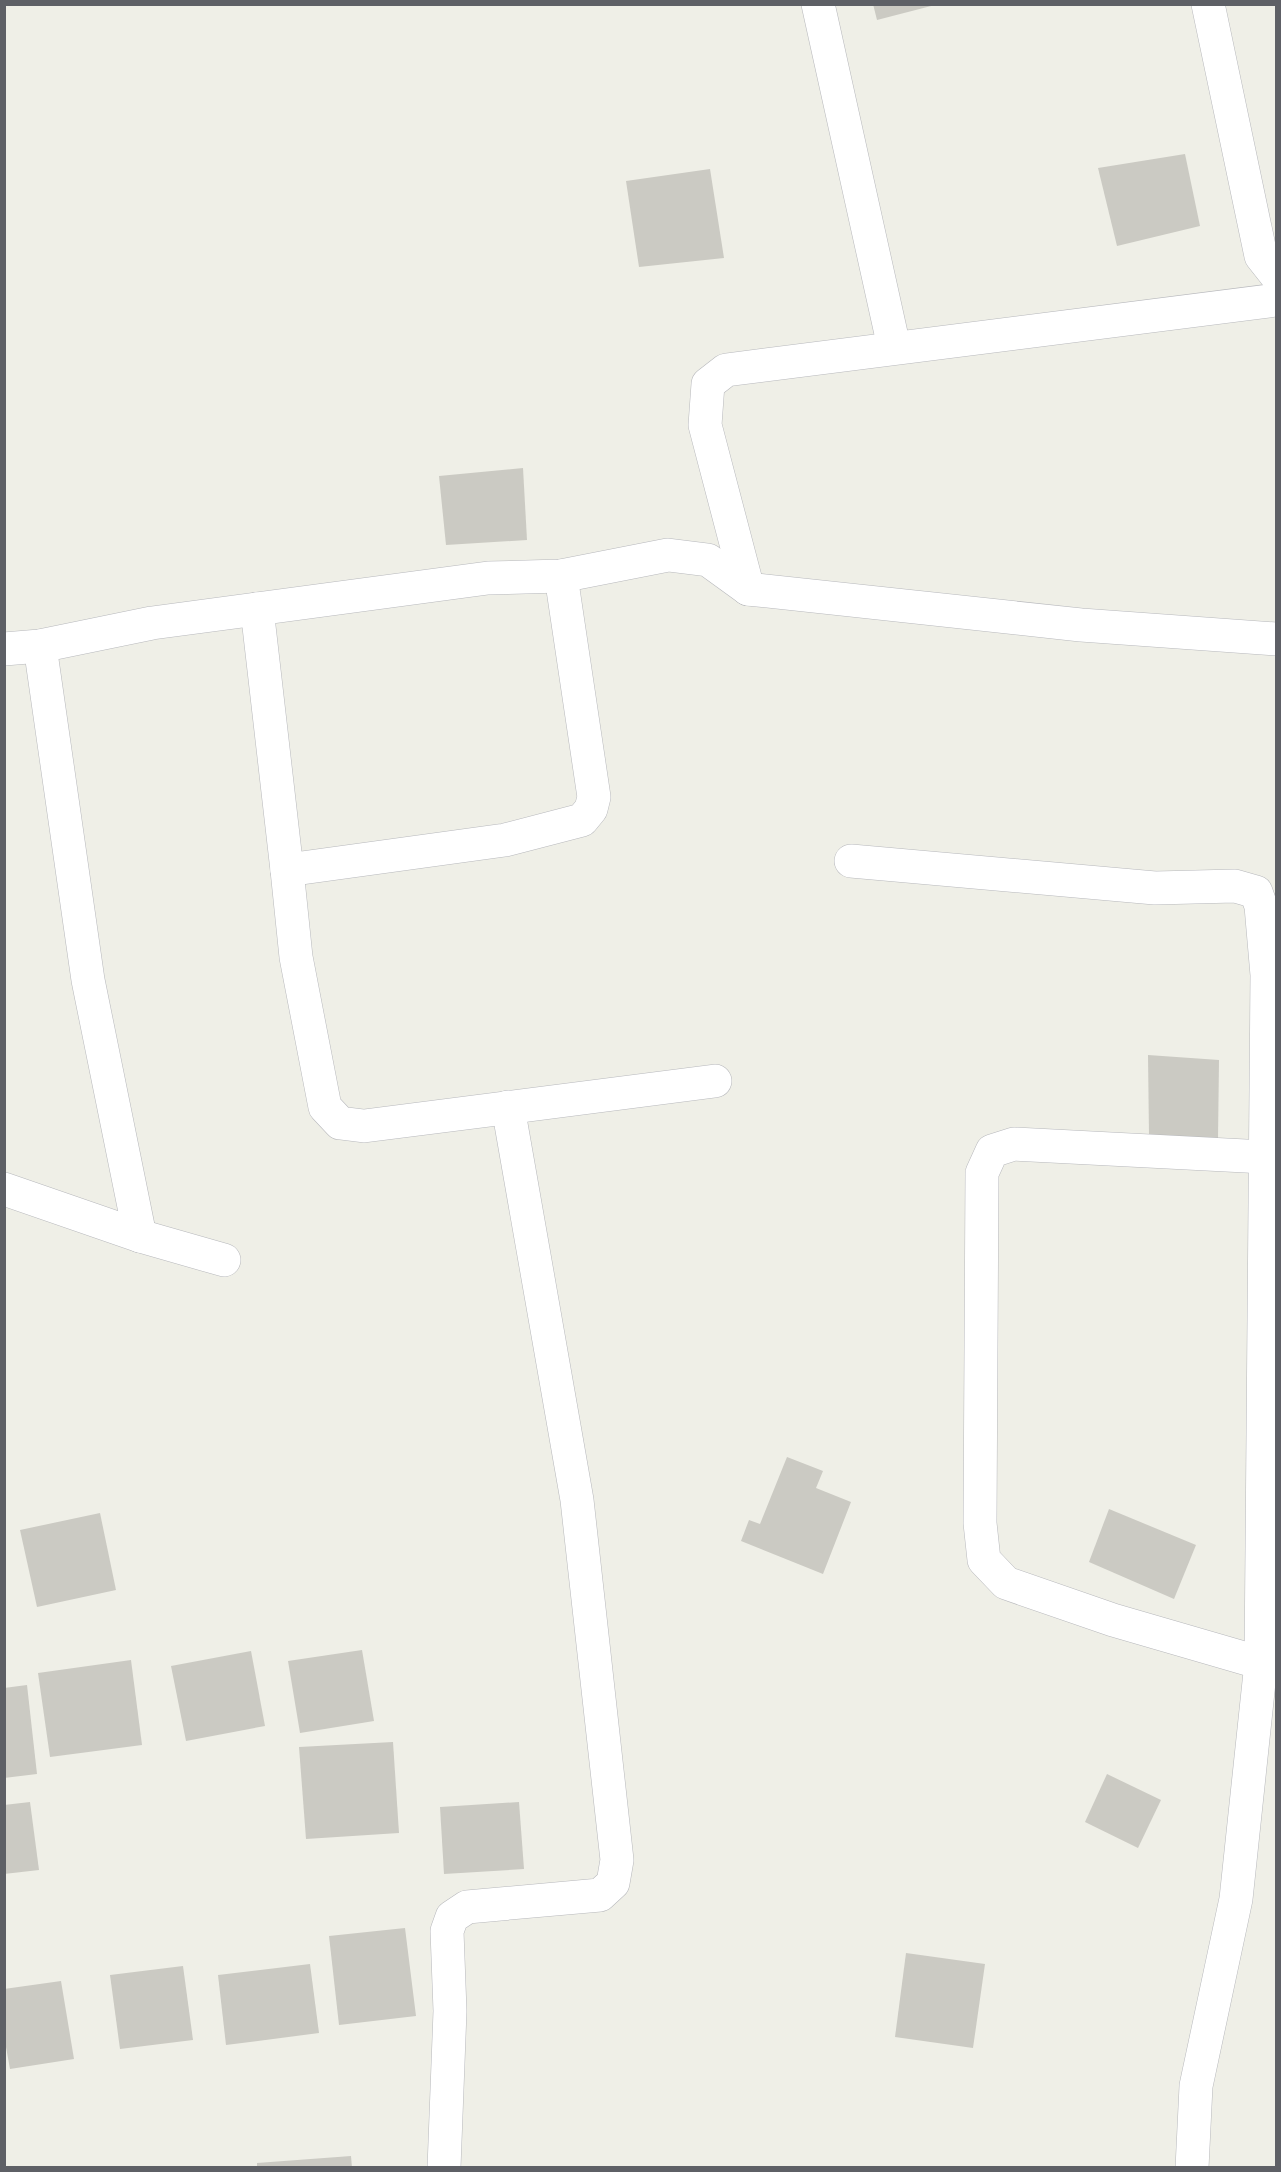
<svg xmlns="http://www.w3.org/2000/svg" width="1281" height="2172" viewBox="0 0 1281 2172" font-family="'Fira Sans',sans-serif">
  <rect width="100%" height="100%" fill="#efefe7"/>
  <g fill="#cbcac3">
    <path d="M 873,4 L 934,4 L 935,5 L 877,20 Z"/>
    <path d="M 1185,154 L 1200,226 L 1117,246 L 1098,168 Z"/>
    <path d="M 710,169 L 724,258 L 639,267 L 626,181 Z"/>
    <path d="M 523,468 L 527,540 L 446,545 L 439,476 Z"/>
    <path d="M 1148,1055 L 1219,1060 L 1218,1139 L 1149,1136 Z"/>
    <path d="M 787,1457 L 823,1471 L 816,1488 L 851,1502 L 823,1574 L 741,1541 L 749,1520 L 760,1524 Z"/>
    <path d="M 1109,1509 L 1196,1545 L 1174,1599 L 1089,1562 Z"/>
    <path d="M 100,1513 L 116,1590 L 37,1607 L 20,1530 Z"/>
    <path d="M 362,1650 L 374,1721 L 300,1733 L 288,1661 Z"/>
    <path d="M 251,1651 L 265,1726 L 186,1741 L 171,1666 Z"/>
    <path d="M 131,1660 L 142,1745 L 50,1757 L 38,1673 Z"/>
    <path d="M 27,1685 L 37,1774 L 4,1778 L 4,1688 Z"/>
    <path d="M 393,1742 L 399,1833 L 306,1839 L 299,1747 Z"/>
    <path d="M 1107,1774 L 1161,1800 L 1138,1848 L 1085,1822 Z"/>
    <path d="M 30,1802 L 39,1870 L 4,1874 L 4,1805 Z"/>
    <path d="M 519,1802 L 524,1869 L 444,1874 L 440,1807 Z"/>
    <path d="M 405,1928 L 416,2016 L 339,2025 L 329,1936 Z"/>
    <path d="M 906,1953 L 985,1964 L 973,2048 L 895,2037 Z"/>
    <path d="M 310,1964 L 319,2033 L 226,2045 L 218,1975 Z"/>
    <path d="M 183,1966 L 193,2040 L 120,2049 L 110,1975 Z"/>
    <path d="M 61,1981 L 74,2059 L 10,2069 L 4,2036 L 4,1989 Z"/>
    <path d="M 351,2156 L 352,2168 L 257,2168 L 257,2163 Z"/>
  </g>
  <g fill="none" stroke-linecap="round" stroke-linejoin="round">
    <defs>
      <g id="minor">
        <path d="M 818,4 L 894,347"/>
        <path d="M 1208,4 L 1261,256 L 1276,275"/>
        <path d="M 748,589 L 705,425 L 708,384 L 726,370 L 1276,300"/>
        <path d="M 257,609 L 287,870 L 505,840 L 582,820 L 591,809 L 594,797 L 561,576"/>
        <path d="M 40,646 L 88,980 L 140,1236"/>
        <path d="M 4,649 L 40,646 L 152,623 L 488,578 L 561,576 L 668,555 L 708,560 L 748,589 L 1081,625 L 1276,639"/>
        <path d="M 851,861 L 1155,888 L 1235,886 L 1256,892 L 1261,906 L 1267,975 L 1261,1663 L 1236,1899 L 1196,2086 L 1192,2168"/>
        <path d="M 287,870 L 296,957 L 325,1107 L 340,1123 L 364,1126 L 715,1081"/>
        <path d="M 4,1189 L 140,1236 L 224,1260"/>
        <path d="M 1261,1663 L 1113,1620 L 1006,1583 L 984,1560 L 980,1523 L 982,1173 L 992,1151 L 1014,1144 L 1265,1157"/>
        <path d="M 444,2168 L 450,2011 L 447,1931 L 452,1917 L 467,1907 L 600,1895 L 613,1883 L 617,1860 L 577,1500 L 508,1107"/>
      </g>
    </defs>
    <use href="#minor" stroke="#b7b8bc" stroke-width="34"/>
    <use href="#minor" stroke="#fff" stroke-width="33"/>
  </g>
  <rect width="1281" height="2172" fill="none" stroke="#5e6066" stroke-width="12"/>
</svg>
